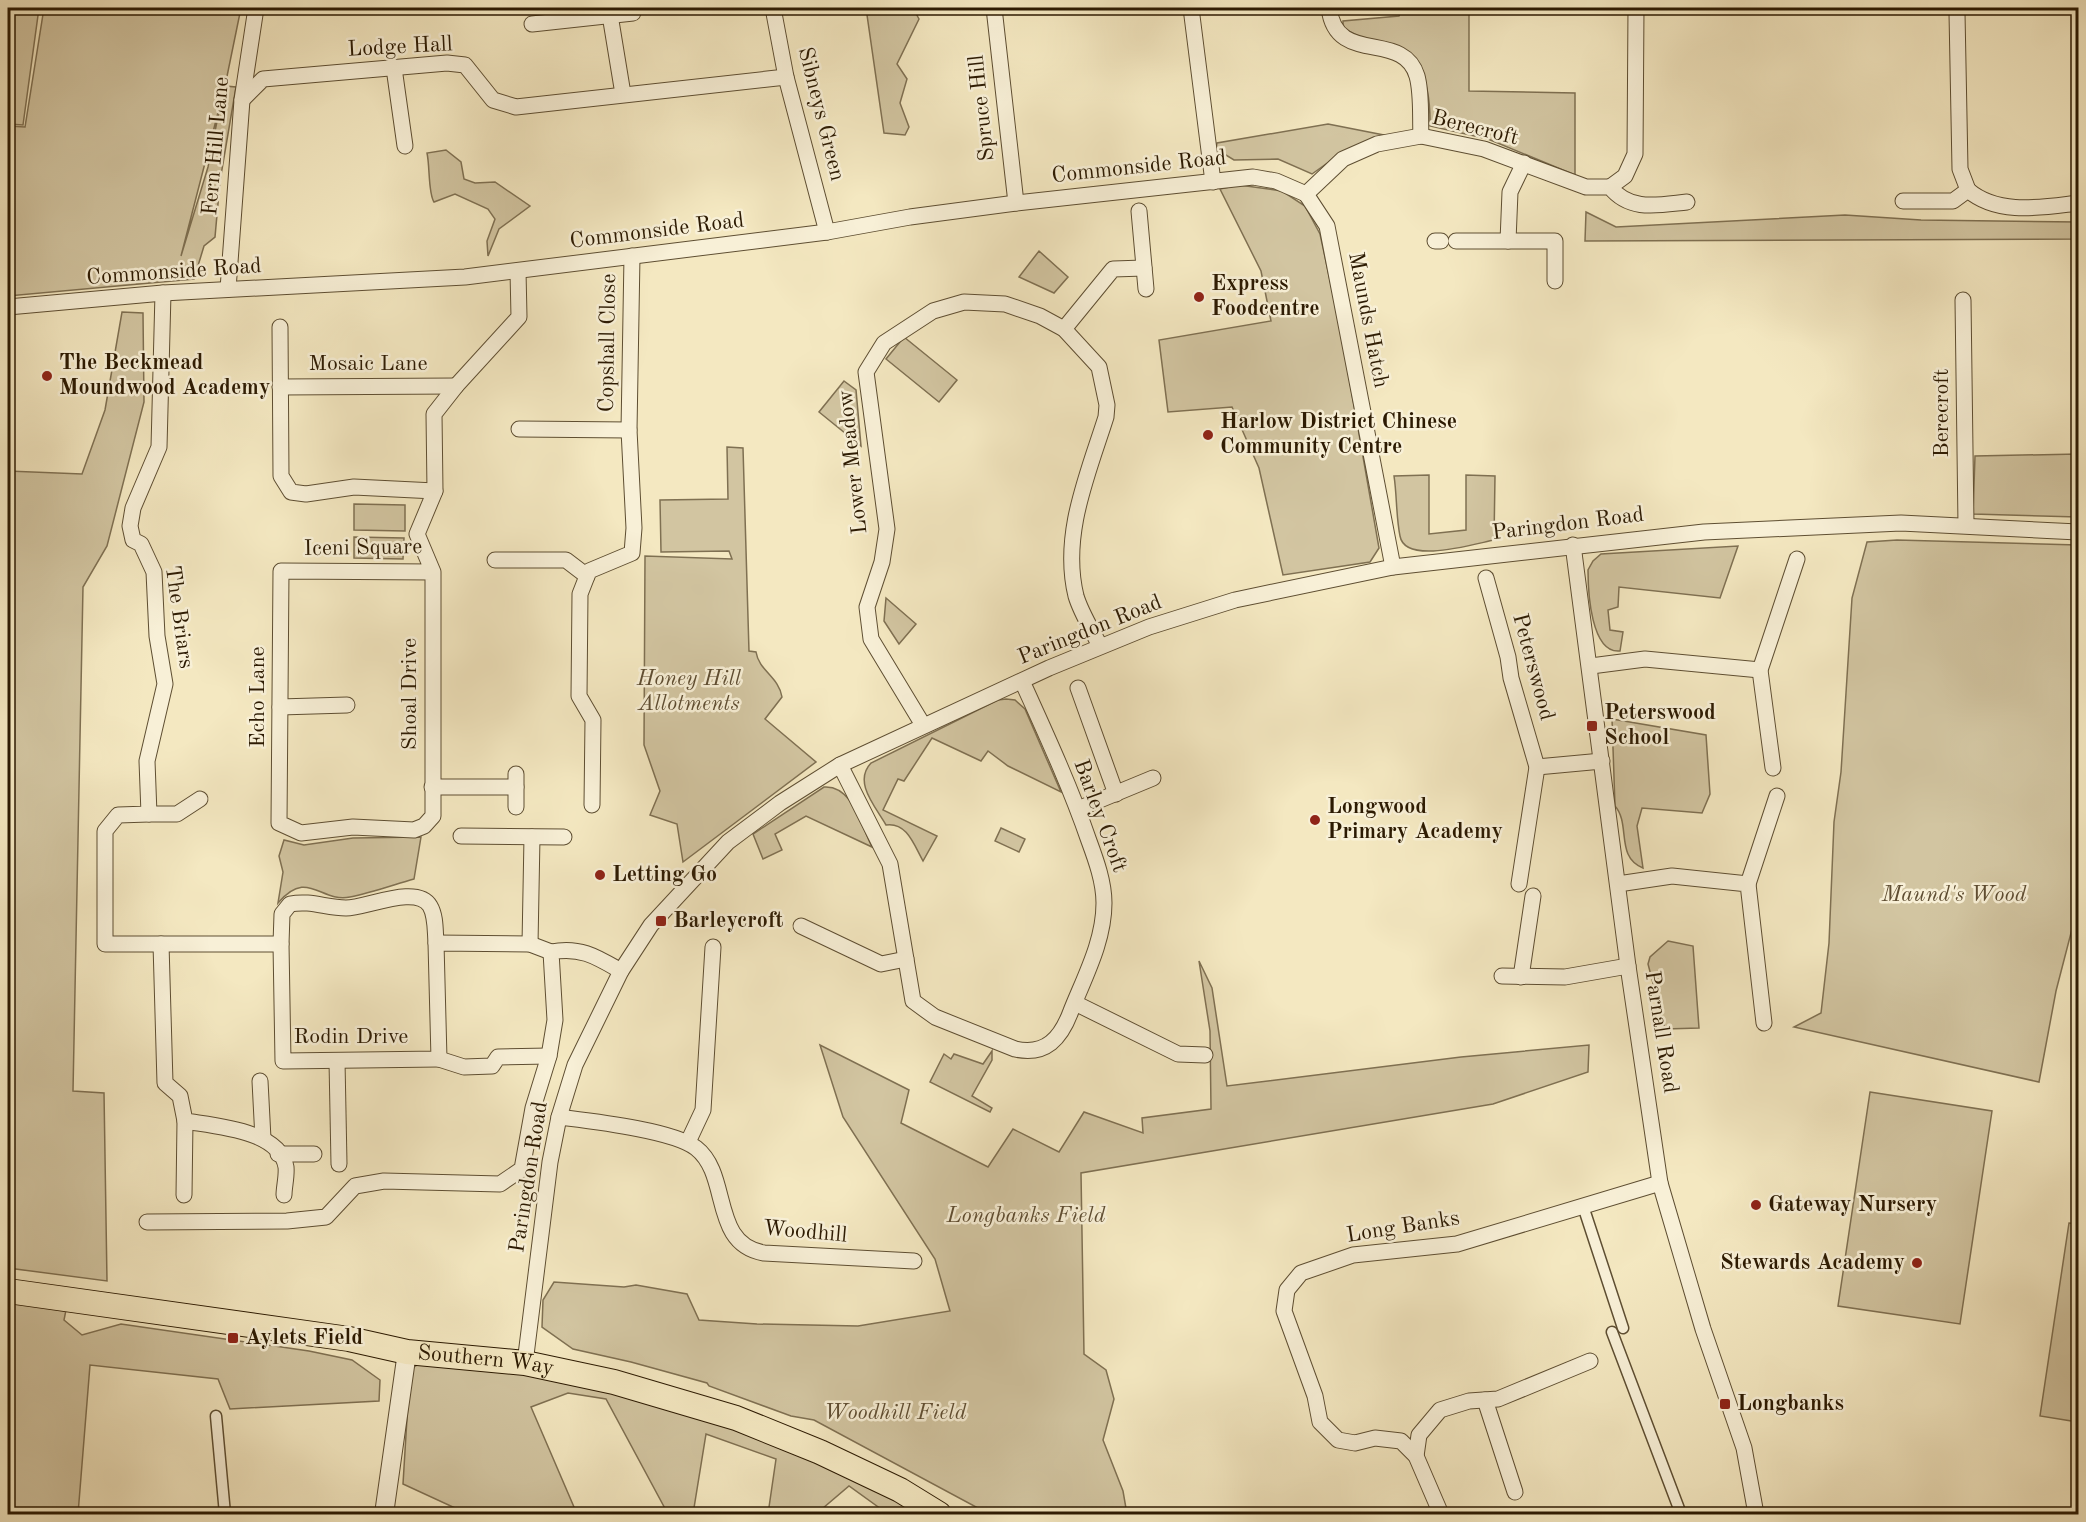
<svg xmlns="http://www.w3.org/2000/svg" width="2086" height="1522" viewBox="0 0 2086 1522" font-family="'Old Standard TT',serif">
  <rect width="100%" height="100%" fill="#f4e8c1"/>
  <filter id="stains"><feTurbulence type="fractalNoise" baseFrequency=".00333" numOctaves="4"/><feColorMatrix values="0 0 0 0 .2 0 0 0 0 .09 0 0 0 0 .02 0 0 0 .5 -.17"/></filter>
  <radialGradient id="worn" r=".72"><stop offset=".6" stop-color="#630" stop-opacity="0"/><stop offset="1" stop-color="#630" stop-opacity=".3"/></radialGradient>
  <g fill="#d2c5a1" stroke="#7f7052" stroke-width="1.5" fill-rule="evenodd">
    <path d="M 8,8 L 39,8 L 23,125 L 8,124 Z"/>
    <path d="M 44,8 L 241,8 L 225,86 L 236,87 L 220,181 L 215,237 L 204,246 L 194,279 L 8,296 L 8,126 L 25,127 ZM 221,101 L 208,167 L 181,256 Z"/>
    <path d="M 866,8 L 909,8 L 914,10 L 919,19 L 897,64 L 907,79 L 900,103 L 909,127 L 905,135 L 884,133 Z"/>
    <path d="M 1402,8 L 1469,8 L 1469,91 L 1575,93 L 1575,175 L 1488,139 L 1430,126 C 1431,44 1400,62 1343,28 L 1343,21 L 1399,16 Z"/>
    <path d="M 1328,124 L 1389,136 L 1343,152 L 1312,174 L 1278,159 L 1234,160 L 1216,149 L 1217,143 Z"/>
    <path d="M 446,150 L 461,162 L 464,179 L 475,183 L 495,182 L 530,206 L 499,229 L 488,256 L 487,241 L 495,219 L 488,209 L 455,194 L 434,202 C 428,193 430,166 427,153 Z"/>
    <path d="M 1239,185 L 1282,191 L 1305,206 L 1320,234 L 1341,331 L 1379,548 L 1370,562 L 1283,575 L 1259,468 L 1232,407 L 1168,412 L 1159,340 L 1271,321 L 1261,271 L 1220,189 Z"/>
    <path d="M 1586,212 L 1616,227 L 1845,215 L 1921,220 L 2078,222 L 2078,239 L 1585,241 Z"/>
    <path d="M 1039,251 L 1068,277 L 1054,293 L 1019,277 Z"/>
    <path d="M 122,312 L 143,313 L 144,402 L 107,546 L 83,587 L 73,1091 L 104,1093 L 107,1281 L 8,1268 L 8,471 L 82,474 L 105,410 Z"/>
    <path d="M 904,337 L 957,380 L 939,402 L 886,359 Z"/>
    <path d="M 844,381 L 856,390 L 861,446 L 819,412 Z"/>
    <path d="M 727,447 L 743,448 L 749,651 L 756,652 C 759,671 779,677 782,697 L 765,719 L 816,762 L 683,862 L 677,824 L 650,815 L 660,791 L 644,745 L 645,556 L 732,559 L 729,551 L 661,552 L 660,500 L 728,499 Z"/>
    <path d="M 2078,454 L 2078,517 L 1973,514 L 1975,456 Z"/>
    <path d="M 1429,475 L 1429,534 L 1466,530 L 1466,475 L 1495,476 L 1494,540 C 1474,544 1405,565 1400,536 C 1396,517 1397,495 1394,476 Z"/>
    <path d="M 354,504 L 405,505 L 405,531 L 354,530 Z"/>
    <path d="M 354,537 L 404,538 L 403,559 L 354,558 Z"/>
    <path d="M 1897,540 L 2078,545 L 2078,906 L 2056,991 L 2039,1082 L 1794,1027 L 1821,1013 L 1829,943 L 1834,822 L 1841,772 L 1852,598 L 1867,542 Z"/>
    <path d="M 1738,546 L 1720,598 L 1619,587 L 1618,607 L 1608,610 L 1610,630 L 1623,632 L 1620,651 C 1591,654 1588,592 1588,570 L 1593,561 L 1601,554 Z"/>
    <path d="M 886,598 L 916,624 L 899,644 L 884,621 Z"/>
    <path d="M 1006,699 L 1015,700 L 1025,709 L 1061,792 L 1008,766 L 988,751 L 981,761 L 932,738 L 904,781 L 898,779 L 883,810 L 937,836 L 923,861 C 914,845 907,822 886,825 C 875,806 853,782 871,763 L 998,700 Z"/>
    <path d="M 1612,719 L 1706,735 L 1710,794 L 1702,813 L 1642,808 L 1637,826 L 1643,868 C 1615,857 1631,824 1615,806 Z"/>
    <path d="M 824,787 C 853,785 861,826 872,847 L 806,816 L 775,834 L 782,850 L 763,859 L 753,834 Z"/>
    <path d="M 1001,828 L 1025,839 L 1019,852 L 995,841 Z"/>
    <path d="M 421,837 L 414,879 C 393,885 371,893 350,897 C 320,903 308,868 278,903 L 283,872 L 279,856 L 284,840 L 304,845 L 353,838 Z"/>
    <path d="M 1668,941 L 1693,946 L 1699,1028 L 1665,1029 L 1648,964 L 1650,957 Z"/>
    <path d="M 1199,961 L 1212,988 L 1227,1086 L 1461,1057 L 1589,1045 L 1588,1072 L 1493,1104 L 1081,1173 L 1084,1354 L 1106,1370 L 1114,1399 L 1103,1440 L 1123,1491 L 1127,1514 L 989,1514 L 814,1420 L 791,1416 L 709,1386 L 707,1383 L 631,1362 L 573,1349 L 542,1327 L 543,1300 L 554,1282 L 624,1287 L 636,1285 L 687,1294 L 699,1320 L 757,1324 L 858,1326 L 950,1311 L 935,1259 L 843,1117 L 820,1045 L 909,1090 L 901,1123 L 988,1167 L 1013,1129 L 1059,1152 L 1084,1112 L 1143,1133 L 1142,1118 L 1211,1109 L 1210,1031 Z"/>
    <path d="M 992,1051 L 992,1060 L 972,1096 L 992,1108 L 990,1112 L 930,1082 L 944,1054 L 951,1059 L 954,1054 L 983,1064 Z"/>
    <path d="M 1870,1092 L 1992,1111 L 1960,1324 L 1838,1306 Z"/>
    <path d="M 2069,1223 L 2078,1224 L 2078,1422 L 2040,1416 Z"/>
    <path d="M 8,1302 L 66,1310 L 64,1320 L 82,1335 L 121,1324 L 309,1351 L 352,1360 L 380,1380 L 379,1401 L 230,1409 L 218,1379 L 90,1365 L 78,1514 L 8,1514 Z"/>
    <path d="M 505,1361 L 680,1410 L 829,1463 L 922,1514 L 888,1514 L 849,1486 L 816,1514 L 768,1514 L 776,1459 L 706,1434 L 693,1514 L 668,1514 L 606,1399 L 568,1393 L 531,1407 L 577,1514 L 468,1514 L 403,1484 L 410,1369 L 417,1365 Z"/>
  </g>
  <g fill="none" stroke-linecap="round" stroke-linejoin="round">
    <defs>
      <g id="pedestrian">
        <path d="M 1583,1206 L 1623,1328"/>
        <path d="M 1612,1332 L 1681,1514"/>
        <path d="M 216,1416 L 225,1514"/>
      </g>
      <g id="minor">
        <path d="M 773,8 L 786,77 L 827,232"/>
        <path d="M 994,8 L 1016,203"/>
        <path d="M 1191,8 L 1213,182"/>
        <path d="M 1329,8 C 1336,67 1403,29 1417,76 C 1422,94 1420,117 1421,136"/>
        <path d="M 1957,13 L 1960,169 L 1968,190"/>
        <path d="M 610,15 L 623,94"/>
        <path d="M 532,24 L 633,13"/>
        <path d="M 394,68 L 405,146"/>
        <path d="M 242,100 L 263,79 L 447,63 L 465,65 L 493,100 L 516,107 L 786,77"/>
        <path d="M 1610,187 L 1625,176 L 1635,154 L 1636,8"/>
        <path d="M 1306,194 L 1343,159 L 1377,144 L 1421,136 L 1484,149 L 1586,187 L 1610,187 C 1630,212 1658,205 1687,202"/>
        <path d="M 1306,194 L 1327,226 L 1393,567"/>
        <path d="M 1903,201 L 1953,201 L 1968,190 C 1998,216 2043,207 2078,203"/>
        <path d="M 1139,211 L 1146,289"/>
        <path d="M 1435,241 L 1441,241"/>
        <path d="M 1456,241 L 1555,241 L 1555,281"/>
        <path d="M 1508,241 L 1510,192 L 1524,163"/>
        <path d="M 228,289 L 242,100 L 256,8"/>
        <path d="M 163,293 L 159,447 L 133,508 L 130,526 L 133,540 L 141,544 L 154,572 L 157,636 L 165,684 L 147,761 L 149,814 L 118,815 L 105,831 L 105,944 L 161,944 L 165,1083 L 180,1096 L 185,1121 C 214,1126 280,1130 286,1167 C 287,1176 284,1187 284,1195"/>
        <path d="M 1963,300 L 1966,525"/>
        <path d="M 8,307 L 163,293 L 465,277 L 827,232 L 910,217 L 1016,203 L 1253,177 L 1276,181 L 1306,194"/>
        <path d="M 280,327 L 281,476 L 291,492 L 306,494 L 354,487 L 435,491 L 417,534 L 433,572 L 281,571 L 279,823 L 301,833 L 353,827 L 414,830 L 424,826 L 433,816 L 433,572"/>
        <path d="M 1064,329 L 1113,269 L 1144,268"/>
        <path d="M 280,387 L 456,386"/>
        <path d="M 519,429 L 629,430"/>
        <path d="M 435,491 L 434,414 L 456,386 L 519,317 L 518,271"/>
        <path d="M 1573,545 L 1628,966 L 1660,1183 L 1703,1329 L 1744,1448 L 1756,1514"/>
        <path d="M 495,560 L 566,560 L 587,576"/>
        <path d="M 1486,578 L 1508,657 L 1511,678 L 1537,767 L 1519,884"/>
        <path d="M 1591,666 L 1645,659 L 1760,670"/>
        <path d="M 1078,688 L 1116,794"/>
        <path d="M 280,707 L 347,705"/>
        <path d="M 923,725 L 871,639 L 867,607 L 882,562 L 887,529 L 866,372 L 884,343 L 933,311 L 964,302 L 1005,304 L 1040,316 L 1064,329 L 1099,367 L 1107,405 L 1106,417 C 1088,474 1061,535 1076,596 C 1081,613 1092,630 1100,646"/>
        <path d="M 840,765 L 890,864 L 913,1001 L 935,1017 L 1015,1049 C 1046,1056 1061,1038 1071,1011 C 1085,976 1104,941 1104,903 C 1104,882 1096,860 1089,841 C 1070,786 1046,734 1022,681"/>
        <path d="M 1537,767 L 1602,761"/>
        <path d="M 1773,768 L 1760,670 L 1797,559"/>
        <path d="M 432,787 L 516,787"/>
        <path d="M 592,805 L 593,720 L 579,696 L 580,594 L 589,571 L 632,553 L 634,528 L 629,430 L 632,256"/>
        <path d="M 516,807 L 516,774"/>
        <path d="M 1078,809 L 1153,778"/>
        <path d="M 149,814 L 177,814 L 200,799"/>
        <path d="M 461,836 L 564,837"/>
        <path d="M 1618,884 L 1672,876 L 1748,884 L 1764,1023"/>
        <path d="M 1748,884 L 1777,796"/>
        <path d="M 801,926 L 881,964 L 906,959"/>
        <path d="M 161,944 L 281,944 L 283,1061 L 439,1059 L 436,943 L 530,944 L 551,952"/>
        <path d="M 281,944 L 282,914 L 290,904 C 311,900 326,908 346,908 C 366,908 417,884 430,906 C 436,916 435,931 436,943"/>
        <path d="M 530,944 L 532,837"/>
        <path d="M 1502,976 L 1565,977 L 1628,966"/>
        <path d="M 1521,977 L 1533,896"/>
        <path d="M 1075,1003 L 1178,1054 L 1205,1055"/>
        <path d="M 439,1059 L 464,1067 L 492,1066 L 498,1057 L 549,1056"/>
        <path d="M 337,1061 L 339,1164"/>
        <path d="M 260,1081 L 263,1139"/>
        <path d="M 559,1117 C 590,1121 673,1130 696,1148 C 731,1175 710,1244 764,1253 L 914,1261"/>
        <path d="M 688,1142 L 703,1110 L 713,947"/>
        <path d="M 278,1154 L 314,1154"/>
        <path d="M 184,1195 L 185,1121"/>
        <path d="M 147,1222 L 287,1221 L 326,1217 L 355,1186 L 384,1181 L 500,1184 L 522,1169 L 533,1108 L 549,1056 L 555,1020 L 551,952 C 580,946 597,957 621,971"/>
        <path d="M 525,1363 L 550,1162 L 559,1117 L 575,1065 L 621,971 L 651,925 L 728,842 L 780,803 L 840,765 L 1049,668 L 1149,627 L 1235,600 L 1393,567 L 1704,532 L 1901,523 L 2078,532"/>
        <path d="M 1485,1400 L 1515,1492"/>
        <path d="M 1416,1456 L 1419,1435 L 1440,1410 L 1469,1401 L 1498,1399 L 1590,1361"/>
        <path d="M 1441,1514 L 1416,1456 L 1401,1441 L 1375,1438 L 1355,1443 L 1338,1440 L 1320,1422 L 1315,1396 L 1284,1311 L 1287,1290 L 1301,1273 L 1353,1255 L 1457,1244 L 1660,1183"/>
      </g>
      <path id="tertiary" d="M 384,1514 L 407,1352"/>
      <g id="primary">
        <path id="s1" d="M 8,1291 L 349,1339 L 407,1352 L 525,1363 L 614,1382 L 736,1418 L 820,1452 L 900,1490 L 939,1514"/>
      </g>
    </defs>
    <use href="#pedestrian" stroke="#5e4e32" stroke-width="13"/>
    <use href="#minor" stroke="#5e4e32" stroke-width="17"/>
    <use href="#tertiary" stroke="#5e4e32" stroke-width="20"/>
    <use href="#primary" stroke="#2c1a02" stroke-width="26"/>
    <use href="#pedestrian" stroke="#f8f0d7" stroke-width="10"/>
    <use href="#minor" stroke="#f8f0d7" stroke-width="15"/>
    <use href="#tertiary" stroke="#f8f0d7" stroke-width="18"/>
    <use href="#primary" stroke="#f4e8c1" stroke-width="24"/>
  </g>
  <g fill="#8f2418" stroke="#f8f0d7" stroke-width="2">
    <circle cx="1199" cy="297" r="6"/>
    <circle cx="47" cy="376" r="6"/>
    <circle cx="1208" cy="435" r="6"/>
    <rect x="1586" y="720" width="12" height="12" rx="3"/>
    <circle cx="1315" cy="820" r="6"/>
    <circle cx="600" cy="875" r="6"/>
    <rect x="655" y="915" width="12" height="12" rx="3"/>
    <circle cx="1756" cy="1205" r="6"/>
    <circle cx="1917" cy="1263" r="6"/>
    <rect x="227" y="1332" width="12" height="12" rx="3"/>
    <rect x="1719" y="1398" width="12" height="12" rx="3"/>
  </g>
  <g text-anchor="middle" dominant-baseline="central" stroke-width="5" stroke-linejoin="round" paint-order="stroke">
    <g font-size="22" fill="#2c1a02" stroke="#f8f0d7">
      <text transform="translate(400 47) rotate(-3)">Lodge Hall</text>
      <text transform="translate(982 108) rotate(-96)">Spruce Hill</text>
      <text transform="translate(821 114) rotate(76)">Sibneys Green</text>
      <text transform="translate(1475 128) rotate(14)">Berecroft</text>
      <text transform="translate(216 146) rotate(-85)">Fern Hill Lane</text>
      <text transform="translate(1139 167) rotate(-6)">Commonside Road</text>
      <text transform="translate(657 231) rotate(-7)">Commonside Road</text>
      <text transform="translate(174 272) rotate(-4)">Commonside Road</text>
      <text transform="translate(1368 320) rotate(79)">Maunds Hatch</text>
      <text transform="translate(608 343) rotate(-89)">Copshall Close</text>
      <text x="368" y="364">Mosaic Lane</text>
      <text transform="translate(1942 413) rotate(-90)">Berecroft</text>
      <text transform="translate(853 462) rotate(-96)">Lower Meadow</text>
      <text transform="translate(1568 524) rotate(-7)">Paringdon Road</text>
      <text transform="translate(363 548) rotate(-1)">Iceni Square</text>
      <text transform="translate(179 617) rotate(82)">The Briars</text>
      <text transform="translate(1090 630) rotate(-22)">Paringdon Road</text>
      <text transform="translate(1533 667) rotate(75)">Peterswood</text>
      <text transform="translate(410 694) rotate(-90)">Shoal Drive</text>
      <text transform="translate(258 697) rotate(-90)">Echo Lane</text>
      <text transform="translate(1100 816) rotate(70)">Barley Croft</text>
      <text transform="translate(1661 1032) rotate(81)">Parnall Road</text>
      <text x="351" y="1037">Rodin Drive</text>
      <text transform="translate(529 1177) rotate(-81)">Paringdon Road</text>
      <text transform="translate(1403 1227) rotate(-9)">Long Banks</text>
      <text transform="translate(805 1232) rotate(5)">Woodhill</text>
      <text stroke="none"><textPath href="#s1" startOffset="483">Southern Way</textPath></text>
    </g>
    <g font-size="22" font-weight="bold" fill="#2c1a02" stroke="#f8f0d7" text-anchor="start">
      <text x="1211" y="284">Express<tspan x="1211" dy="25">Foodcentre</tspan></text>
      <text x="59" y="363">The Beckmead<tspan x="59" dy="25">Moundwood Academy</tspan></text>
      <text x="1220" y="422">Harlow District Chinese<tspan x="1220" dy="25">Community Centre</tspan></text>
      <text x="1604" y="713">Peterswood<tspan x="1604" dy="25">School</tspan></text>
      <text x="1327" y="807">Longwood<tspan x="1327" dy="25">Primary Academy</tspan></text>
      <text x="612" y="875">Letting Go</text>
      <text x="673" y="921">Barleycroft</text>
      <text x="1768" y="1205">Gateway Nursery</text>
      <text x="1905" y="1263" text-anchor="end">Stewards Academy</text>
      <text x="245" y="1338">Aylets Field</text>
      <text x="1737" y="1404">Longbanks</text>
    </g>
    <g font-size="22" font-style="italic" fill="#5e4d32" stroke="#f8f0d7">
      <text x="689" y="679">Honey Hill<tspan x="689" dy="25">Allotments</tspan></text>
      <text x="1954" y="895">Maund's Wood</text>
      <text x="1026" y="1216">Longbanks Field</text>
      <text x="895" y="1413">Woodhill Field</text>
    </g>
  </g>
  <rect width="2086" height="1522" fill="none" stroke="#f4e8c1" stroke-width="30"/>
  <rect x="9" y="9" width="2068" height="1504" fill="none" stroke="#2c1a02" stroke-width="3"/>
  <rect x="15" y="15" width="2056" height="1492" fill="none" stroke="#2c1a02" stroke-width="1.5"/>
  <rect width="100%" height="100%" filter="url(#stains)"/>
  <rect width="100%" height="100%" fill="url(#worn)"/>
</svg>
